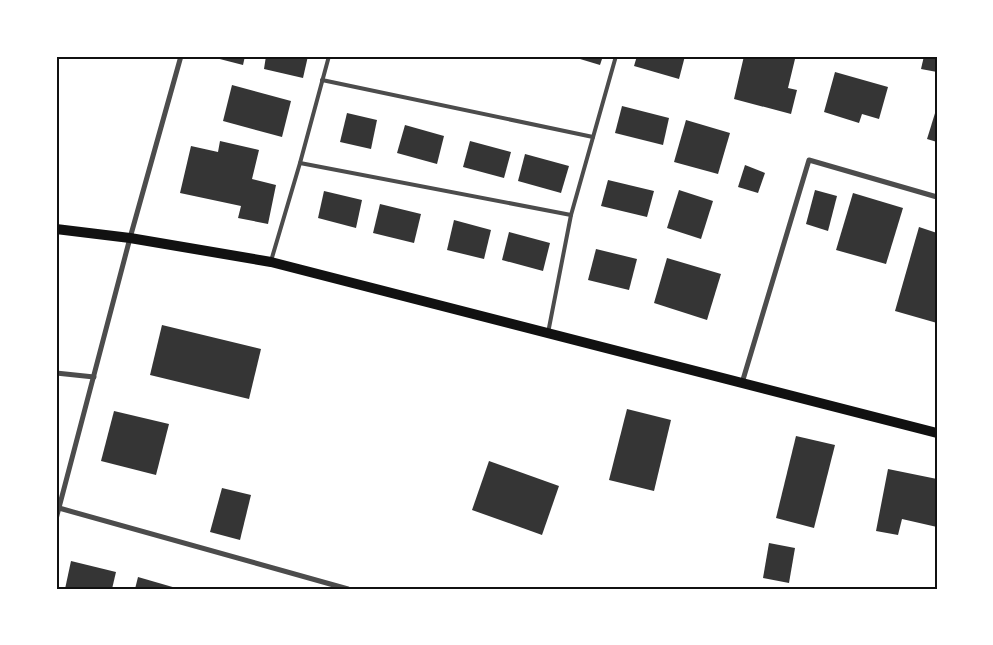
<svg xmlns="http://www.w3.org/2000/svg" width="993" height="645" viewBox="0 0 993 645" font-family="'Public Sans',sans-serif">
  <rect width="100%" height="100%" fill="#fff"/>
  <g fill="#353535">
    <path d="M 208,56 L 245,56 L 243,65 Z"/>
    <path d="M 266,56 L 308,56 L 303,78 L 264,69 Z"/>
    <path d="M 570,56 L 603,56 L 600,65 Z"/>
    <path d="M 637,56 L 685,56 L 679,79 L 634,66 Z"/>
    <path d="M 744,56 L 786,56 L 795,59 L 788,88 L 797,90 L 791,114 L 734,99 Z"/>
    <path d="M 924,56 L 937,56 L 937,72 L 921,69 Z"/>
    <path d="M 835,72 L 888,87 L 879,119 L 862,114 L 859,123 L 824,112 Z"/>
    <path d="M 232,85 L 291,101 L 282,137 L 223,121 Z"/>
    <path d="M 622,106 L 669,118 L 663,145 L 615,133 Z"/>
    <path d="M 936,110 L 937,110 L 937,142 L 927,139 Z"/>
    <path d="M 347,113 L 377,120 L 371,149 L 340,142 Z"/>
    <path d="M 686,120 L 730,133 L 718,174 L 674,162 Z"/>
    <path d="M 405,125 L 444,136 L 437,164 L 397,153 Z"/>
    <path d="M 220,141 L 259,150 L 252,179 L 276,185 L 268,224 L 238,218 L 241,206 L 180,193 L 191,146 L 218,152 Z"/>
    <path d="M 470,141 L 511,152 L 504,178 L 463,167 Z"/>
    <path d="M 525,154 L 569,166 L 561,193 L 518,181 Z"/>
    <path d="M 745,165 L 765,173 L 758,193 L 738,187 Z"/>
    <path d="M 608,180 L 654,191 L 647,217 L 601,206 Z"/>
    <path d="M 679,190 L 713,201 L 701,239 L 667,228 Z"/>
    <path d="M 815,190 L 837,196 L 828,231 L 806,224 Z"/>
    <path d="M 324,191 L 362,200 L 356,228 L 318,218 Z"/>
    <path d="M 853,193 L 903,208 L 886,264 L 836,250 Z"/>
    <path d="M 380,204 L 421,214 L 414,243 L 373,233 Z"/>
    <path d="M 454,220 L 491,230 L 484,259 L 447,250 Z"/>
    <path d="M 919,227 L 937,233 L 937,323 L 895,311 Z"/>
    <path d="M 509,232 L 550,243 L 543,271 L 502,260 Z"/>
    <path d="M 596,249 L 637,259 L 629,290 L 588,280 Z"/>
    <path d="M 667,258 L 721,274 L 707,320 L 654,303 Z"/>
    <path d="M 162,325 L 261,349 L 249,399 L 150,375 Z"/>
    <path d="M 627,409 L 671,420 L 654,491 L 609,480 Z"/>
    <path d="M 114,411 L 169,424 L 156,475 L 101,461 Z"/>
    <path d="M 796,436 L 835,445 L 814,528 L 776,518 Z"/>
    <path d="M 489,461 L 559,486 L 542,535 L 472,510 Z"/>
    <path d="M 888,469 L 937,479 L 937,527 L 902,519 L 898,535 L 876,531 Z"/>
    <path d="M 222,488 L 251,495 L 240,540 L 210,532 Z"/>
    <path d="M 769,543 L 795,548 L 789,583 L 763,578 Z"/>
    <path d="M 71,561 L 116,572 L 112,589 L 65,589 Z"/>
    <path d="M 138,577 L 176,588 L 176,589 L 135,589 Z"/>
  </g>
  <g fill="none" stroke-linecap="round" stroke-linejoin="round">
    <g stroke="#4c4c4c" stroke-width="4">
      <path d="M 322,80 L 593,137"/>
      <path d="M 300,163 L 571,215"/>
      <path d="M 271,261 L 300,163 L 329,56"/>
      <path d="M 548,333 L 571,215 L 616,56"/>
    </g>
    <g stroke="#4c4c4c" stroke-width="5">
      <path d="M 56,373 L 94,377"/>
      <path d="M 742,383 L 809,160 L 937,197"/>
      <path d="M 59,508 L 348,589"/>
      <path d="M 56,519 L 130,238 L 181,56"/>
    </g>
    <path stroke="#111" stroke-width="10" d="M 56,229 L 130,238 L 271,262 L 937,433"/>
  </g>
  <rect width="993" height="645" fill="none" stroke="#ffffff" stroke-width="115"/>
  <rect x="58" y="58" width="878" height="530" fill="none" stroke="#111" stroke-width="2"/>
</svg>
